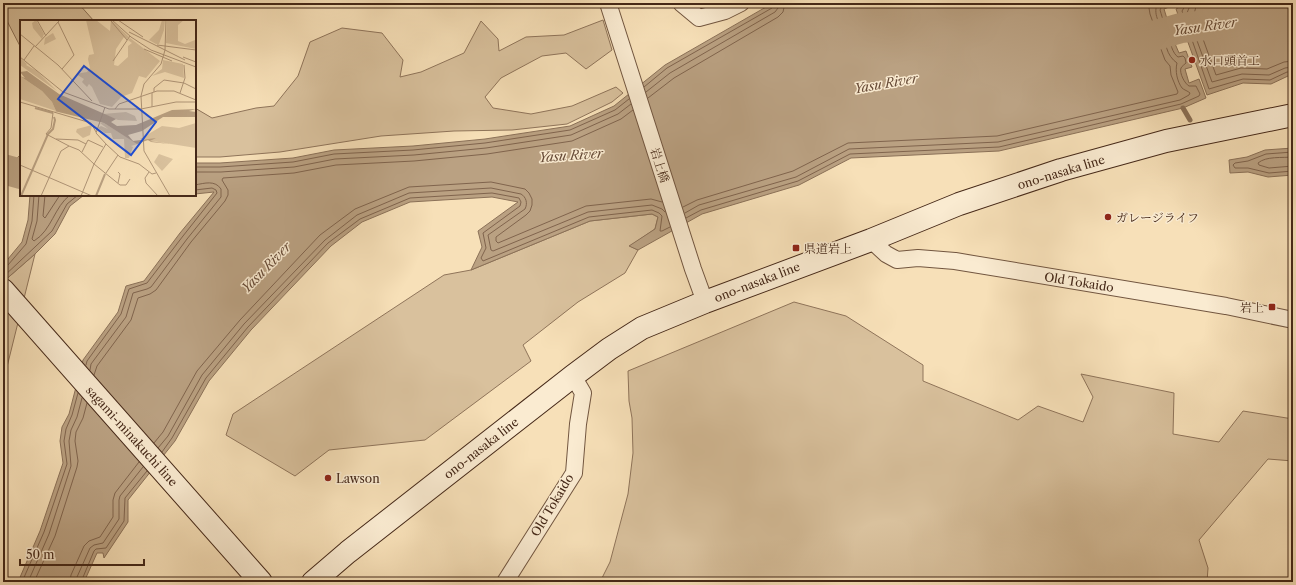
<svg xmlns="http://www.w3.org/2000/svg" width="1296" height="585" viewBox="0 0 1296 585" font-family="'Libre Caslon Text','Noto Serif JP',serif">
  <rect width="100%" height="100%" fill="#f7e0b8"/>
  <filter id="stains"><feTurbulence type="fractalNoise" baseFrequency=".005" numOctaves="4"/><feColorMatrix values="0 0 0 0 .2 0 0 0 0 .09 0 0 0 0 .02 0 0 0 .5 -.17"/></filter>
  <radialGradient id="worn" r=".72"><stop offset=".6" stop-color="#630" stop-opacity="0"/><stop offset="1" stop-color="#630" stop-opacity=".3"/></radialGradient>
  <g fill="#d9c19d" stroke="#8f745a">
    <path d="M 3,3 L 78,3 L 94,21 L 21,21 L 21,48 L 5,17 Z"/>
    <path d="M 603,20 L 612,50 L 586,69 L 566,53 L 542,56 L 501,78 L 485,97 L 493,108 L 531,114 L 572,106 L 616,87 L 623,93 L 612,102 L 567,124 L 512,130 L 454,131 L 381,136 L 280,152 L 220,157 L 195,157 L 195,108 L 212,118 L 256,108 L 274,106 L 298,76 L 310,42 L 342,28 L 382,33 L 403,60 L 400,77 L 421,72 L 464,53 L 481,21 L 498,39 L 499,51 L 526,37 L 564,35 Z"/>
    <path d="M 19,156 L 21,156 L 21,186 L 19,187 L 3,176 Z"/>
    <path d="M 652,214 L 658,217 L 655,229 L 630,246 L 638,250 L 625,273 L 578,302 L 523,345 L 531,361 L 425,440 L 329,450 L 295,476 L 226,435 L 233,414 L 444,275 L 471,270 L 590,221 Z"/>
    <path d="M 35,254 L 3,383 L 3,282 Z"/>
    <path d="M 794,302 L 846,316 L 923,365 L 923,381 L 1018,420 L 1038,406 L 1083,422 L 1093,397 L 1081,374 L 1174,393 L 1173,434 L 1219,442 L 1243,411 L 1293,419 L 1293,461 L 1268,459 L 1199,540 L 1208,568 L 1207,582 L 600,582 L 610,562 L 628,494 L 633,453 L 632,418 L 629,401 L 628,371 Z"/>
  </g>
  <g fill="#baa182" stroke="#8b7158">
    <path d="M 773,3 L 1173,3 L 1174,5 L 1164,9 L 1168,22 L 1176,19 L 1182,36 L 1173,39 L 1179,53 L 1186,51 L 1192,67 L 1185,69 L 1189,83 L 1199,79 L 1206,98 L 1183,108 L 999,151 L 851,158 L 799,185 L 702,214 L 638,250 L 629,246 L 655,229 L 658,217 L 652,214 L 590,221 L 471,270 L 482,247 L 478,231 L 518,202 L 492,197 L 410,202 L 362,222 L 331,246 L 251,330 L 209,381 L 175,441 L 128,500 L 128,522 L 104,558 L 103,553 L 97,553 L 84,582 L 18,582 L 40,531 L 63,463 L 60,441 L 62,427 L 69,414 L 83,360 L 118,312 L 126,286 L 144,281 L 180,233 L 214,192 L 195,194 L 195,163 L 220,163 L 293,158 L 334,150 L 413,146 L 485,139 L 570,126 L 614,106 L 665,65 Z"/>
    <path d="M 1187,3 L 1293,3 L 1293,75 L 1288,76 L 1271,84 L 1243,83 L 1207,95 L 1176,9 L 1178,8 L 1178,6 Z"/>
    <path d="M 1293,148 L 1293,175 L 1268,177 L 1248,172 L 1230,173 L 1229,160 L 1247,157 L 1265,150 Z"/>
    <path d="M 30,195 L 84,195 L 70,206 L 55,234 L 35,254 L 3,282 L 3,265 L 22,242 L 28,220 Z"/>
  </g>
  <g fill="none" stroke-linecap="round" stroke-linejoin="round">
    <g stroke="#80644d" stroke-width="1">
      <path d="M 1186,3 L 1185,6 L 1182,11 L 1209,89 L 1243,79 L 1270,80 L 1287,72 L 1293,72"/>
      <path d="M 1191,3 L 1187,13 L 1212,82 L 1242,74 L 1269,75 L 1285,68 L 1293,67"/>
      <path d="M 1197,3 L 1194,14 L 1216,75 L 1241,68 L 1267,69 L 1284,62 L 1293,61"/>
      <path d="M 644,87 L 667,68 L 772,8 L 774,3"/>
      <path d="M 646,92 L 670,73 L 775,12 L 778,8 L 779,3"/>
      <path d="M 648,98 L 674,78 L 778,17 L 783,12 L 785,3"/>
      <path d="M 1293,152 L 1266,154 L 1248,161 L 1235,163 L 1233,165 L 1235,168 L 1248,168 L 1269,173 L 1293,171"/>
      <path d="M 1293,157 C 1282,158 1266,156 1258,163 L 1259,165 L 1269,168 L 1293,166"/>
      <path d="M 195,167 L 220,167 L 293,162 L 334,154 L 413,150 L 485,143 L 570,130 L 615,110 L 629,99"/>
      <path d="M 195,172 L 221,172 L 294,167 L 335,159 L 414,155 L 486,148 L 571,135 L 618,114 L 631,104"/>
      <path d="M 39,195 L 37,221 L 32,239 L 34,241 C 52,230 54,207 70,195"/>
      <path d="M 45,195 L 43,216 L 45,218 L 60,195"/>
      <path d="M 683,207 L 697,200 L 793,171 L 848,143 L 997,136 L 1177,94 L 1178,92 L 1171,75 L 1170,66 L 1165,60 L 1159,44 L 1159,33 L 1155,28 L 1150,14 L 1149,8 L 1151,3"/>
      <path d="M 685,213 L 699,205 L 796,177 L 849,149 L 998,142 L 1180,100 L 1189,95 L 1190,93 C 1188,91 1184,90 1182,88 C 1177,81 1175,71 1177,63 C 1167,56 1163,42 1167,31 C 1159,26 1152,12 1158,3"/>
      <path d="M 686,218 L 701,210 L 798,181 L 850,154 L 999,147 L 1181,104 L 1199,96 L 1200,94 L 1196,86 L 1189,86 C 1185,84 1179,73 1181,68 C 1182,66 1185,64 1186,63 L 1185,58 L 1183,56 L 1178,57 C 1173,54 1169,42 1170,36 L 1175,33 L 1176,32 L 1173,25 C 1163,26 1163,19 1160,10 L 1162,6 L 1169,3"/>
      <path d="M 3,267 L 8,265 L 26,244 L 32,221 L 34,195"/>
      <path d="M 3,277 L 52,231 L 67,204 L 78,195"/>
      <path d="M 86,365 L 87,361 L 121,314 L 129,289 L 147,283 L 183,236 L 217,193 L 216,190 L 212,188 L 195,190"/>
      <path d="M 90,370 L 91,364 L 126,317 L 133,293 L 147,289 L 151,287 L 187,239 L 221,197 L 221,189 C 215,180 205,183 195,185"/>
      <path d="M 94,375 L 97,366 L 131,320 L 138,298 L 150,294 L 156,290 L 191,242 L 225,201 L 228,195 L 228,190 L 222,180 L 223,178 L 294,173 L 336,165 L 414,161 L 487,154 L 572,141 L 621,119 L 633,110"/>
      <path d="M 154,443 L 163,432 L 197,371 L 240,320 L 320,235 L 355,209 L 409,187 L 491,182 L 525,189 L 529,193 L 532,199 L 532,205 L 530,211 L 526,215 L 496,237 L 496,241 L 498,243 L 586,206 L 651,199 L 662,202"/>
      <path d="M 158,448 L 168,436 L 202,375 L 244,324 L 325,240 L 357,215 L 409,193 L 491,188 L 521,194 C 526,197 528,203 525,209 L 488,235 L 491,250 L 493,251 L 588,212 L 652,205 L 662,209 L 665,212"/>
      <path d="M 162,452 L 172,438 L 206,378 L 248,327 L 328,243 L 360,219 L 410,198 L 492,193 L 519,198 L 521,202 L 520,206 L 483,233 L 486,248 L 481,258 L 483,261 L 589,217 L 652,210 L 659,213 L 662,216 L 660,231 L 662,231 L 670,227"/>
      <path d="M 22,582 L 44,532 L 67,464 L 64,441 L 66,429 L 72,415 L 78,393"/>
      <path d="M 28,582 L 49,534 L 71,466 L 69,441 L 71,430 L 77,417 L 82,398"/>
      <path d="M 34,582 L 55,536 L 77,467 L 78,461 L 75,441 L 76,432 L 83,418 L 87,403"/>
      <path d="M 70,582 L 71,575 L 84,546 L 89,541 L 100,537 L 113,517 L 113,500 L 115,493 L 139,462"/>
      <path d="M 76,582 L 77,577 L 90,548 L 94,545 L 103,543 L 119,519 L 119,500 L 120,496 L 143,467"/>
      <path d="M 81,582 L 94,551 L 96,549 L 106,548 L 124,521 L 125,498 L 147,471"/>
    </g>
    <path stroke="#8b7158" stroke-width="5" d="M 1183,108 L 1190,120"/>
    <g stroke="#baa182" stroke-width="30">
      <path d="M 1139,40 L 1181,28 L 1293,15"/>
      <path d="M 3,169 L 21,174"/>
    </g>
    <defs>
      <g id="street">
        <path d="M 608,3 L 693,269 L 705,302"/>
        <path d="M 681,3 L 699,18 L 725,11 L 741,3"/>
        <path d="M 871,240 L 886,254 L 897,260 L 918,258 L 955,261 L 1226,306 L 1293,320"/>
        <path d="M 505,582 L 574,473 L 578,424 L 583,393 L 573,376"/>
      </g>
      <g id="secondary">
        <path d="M 3,290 L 261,582"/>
        <path d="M 313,582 L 348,552 L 573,376 L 609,349 L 642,328 L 705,302 L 871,240 L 959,204 L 1061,170 L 1166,141 L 1293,115"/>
      </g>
    </defs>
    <use href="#street" stroke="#725640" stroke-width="18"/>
    <use href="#secondary" stroke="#452818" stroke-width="24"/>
    <use href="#street" stroke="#faebd1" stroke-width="16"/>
    <use href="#secondary" stroke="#faebd1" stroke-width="22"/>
  </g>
  <g fill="#8f2418" stroke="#faebd1" stroke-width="1.5">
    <circle cx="1192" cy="60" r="4"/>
    <circle cx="1108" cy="217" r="4"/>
    <rect x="792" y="244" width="8" height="8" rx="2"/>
    <rect x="1268" y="303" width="8" height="8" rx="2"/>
    <circle cx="328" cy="478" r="4"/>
  </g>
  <g text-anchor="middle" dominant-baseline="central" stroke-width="3" stroke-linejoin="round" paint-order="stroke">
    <g font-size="12" fill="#452818" stroke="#faebd1" text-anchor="start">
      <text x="1200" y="60">水口頭首工</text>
      <text x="1116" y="217">ガレージライフ</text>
      <text x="804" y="248">県道岩上</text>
      <text x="1264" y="307" text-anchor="end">岩上</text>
      <text x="336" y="478">Lawson</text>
    </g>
    <g font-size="12" fill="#452818" stroke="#faebd1">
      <text transform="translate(660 165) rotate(72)">岩上橋</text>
      <text transform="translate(1061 172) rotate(-17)">ono-nasaka line</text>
      <text transform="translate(757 282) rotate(-21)">ono-nasaka line</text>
      <text transform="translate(1079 282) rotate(9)">Old Tokaido</text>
      <text transform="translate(132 436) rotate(48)">sagami-minakuchi line</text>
      <text transform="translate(481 448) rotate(-38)">ono-nasaka line</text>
      <text transform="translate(552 505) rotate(-59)">Old Tokaido</text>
    </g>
    <g font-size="13" font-style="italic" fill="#684c38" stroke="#faebd1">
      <text transform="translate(1205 26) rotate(-8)">Yasu River</text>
      <text transform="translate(886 83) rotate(-10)">Yasu River</text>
      <text transform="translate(571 155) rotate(-4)">Yasu River</text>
      <text transform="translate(266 267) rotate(-46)">Yasu River</text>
    </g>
  </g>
  <g transform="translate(20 20)">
    <rect width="176" height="176" fill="#f7e0b8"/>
    <path d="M 16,0 L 24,14 L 22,19 L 13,8 L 12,3 ZM 66,0 L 76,0 L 90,11 L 91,0 L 109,17 L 107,19 L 104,17 L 96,29 L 94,45 L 98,46 L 108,37 L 108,26 L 112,23 L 108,20 L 110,18 L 140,41 L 126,58 L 119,56 L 112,73 L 101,77 L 92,87 L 80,84 L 72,67 L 69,64 L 67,67 L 62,62 L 64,59 L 56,54 L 67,52 L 70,48 L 68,39 L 69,35 L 74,34 ZM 142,0 L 145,0 L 144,10 L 139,24 L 136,24 L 129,20 L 139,10 ZM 147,0 L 164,0 L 158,5 L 158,21 L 165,24 L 175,20 L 176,29 L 146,23 ZM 33,13 L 36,19 L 24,25 L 25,18 ZM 0,38 L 7,44 L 6,45 L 17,51 L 37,71 L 0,45 ZM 143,40 L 163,44 L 164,58 L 145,52 L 132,56 L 142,49 ZM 0,56 L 22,71 L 32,82 L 36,91 L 0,79 ZM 106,92 L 115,96 L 117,101 L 98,100 L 83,94 ZM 80,103 L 84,103 L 118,124 L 111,126 L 113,127 L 109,138 L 105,138 L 104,119 L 93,119 L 91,113 L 85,113 L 78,108 L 81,106 L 88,109 ZM 176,103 L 176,128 L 120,119 L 142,106 L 159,108 ZM 72,105 L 70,115 L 63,118 L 56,112 L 57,109 ZM 139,134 L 153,139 L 142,151 L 134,142 Z" fill="#d9c19d"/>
    <path d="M 7,51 L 39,74 L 96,99 L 91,102 L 97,106 L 116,105 L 152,90 L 176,89 L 169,91 L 176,92 L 176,97 L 143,97 L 122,111 L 108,115 L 113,121 L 136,118 L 130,121 L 150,124 L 131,122 L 128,120 L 117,124 L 84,103 L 34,91 L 36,91 L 32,82 L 22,71 L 0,56 L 5,58 L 0,52 Z" fill="#baa182"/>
    <path fill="none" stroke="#baa182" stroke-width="2" d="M 15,88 L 33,93M 1,176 L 28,114 L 33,109 L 35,100 L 34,97M 76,176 L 85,154"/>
    <path fill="none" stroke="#b09678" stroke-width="1" d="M 17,0 L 26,16M 92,0 L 111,17 L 131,30 L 176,47M 98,0 L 123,17M 146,0 L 145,30 L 141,44 L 124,64 L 121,76 L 124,131 L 150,176M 91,1 L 107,20M 38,2 L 54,35 L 42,49M 109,12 L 165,40M 0,14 L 38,45 L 72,81M 137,25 L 176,30M 15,27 L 39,1M 124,29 L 152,41M 0,37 L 43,72 L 89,89 L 121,89 L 156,82 L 176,82M 163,37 L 176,42M 4,40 L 14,26M 93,41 L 110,16M 134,72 L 134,68 L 144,60 L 164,63 L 176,69M 160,73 L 165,58 L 164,45M 0,82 L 71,103 L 76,112M 85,87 L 76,113 L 86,124M 132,87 L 132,73M 95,89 L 99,84 L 137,71 L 154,71 L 176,80M 33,93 L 31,108 L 26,114 L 49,126M 36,119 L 58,120 L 66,124M 62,132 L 68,120 L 83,127M 0,145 L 72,176M 129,152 L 125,158 L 126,163 L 138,176M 86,153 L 98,135M 98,163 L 100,154 L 98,152M 21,176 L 41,131 L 49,126 L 59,130 L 74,144 L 86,124 L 100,137 L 119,144 L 132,154 L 136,153M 61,176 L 74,144 L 100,165 L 106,165 L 110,159"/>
    <path fill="#1d4ed8" fill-opacity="0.15" stroke="#1d4ed8" stroke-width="2" d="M 64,46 L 136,102 L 111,135 L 38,79 Z"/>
    <rect width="176" height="176" fill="none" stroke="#452818" stroke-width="2"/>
  </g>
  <rect width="1296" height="585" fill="none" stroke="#f7e0b8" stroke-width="16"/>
  <rect x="4" y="4" width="1288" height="577" fill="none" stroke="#452818" stroke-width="2"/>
  <rect x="8" y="8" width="1280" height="569" fill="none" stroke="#452818"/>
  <path d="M20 559v6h124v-6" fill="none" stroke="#452818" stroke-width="2"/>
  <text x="26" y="559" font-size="12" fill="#452818" stroke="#faebd1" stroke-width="3" paint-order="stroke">50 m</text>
  <rect width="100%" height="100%" filter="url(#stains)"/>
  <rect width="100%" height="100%" fill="url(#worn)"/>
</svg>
